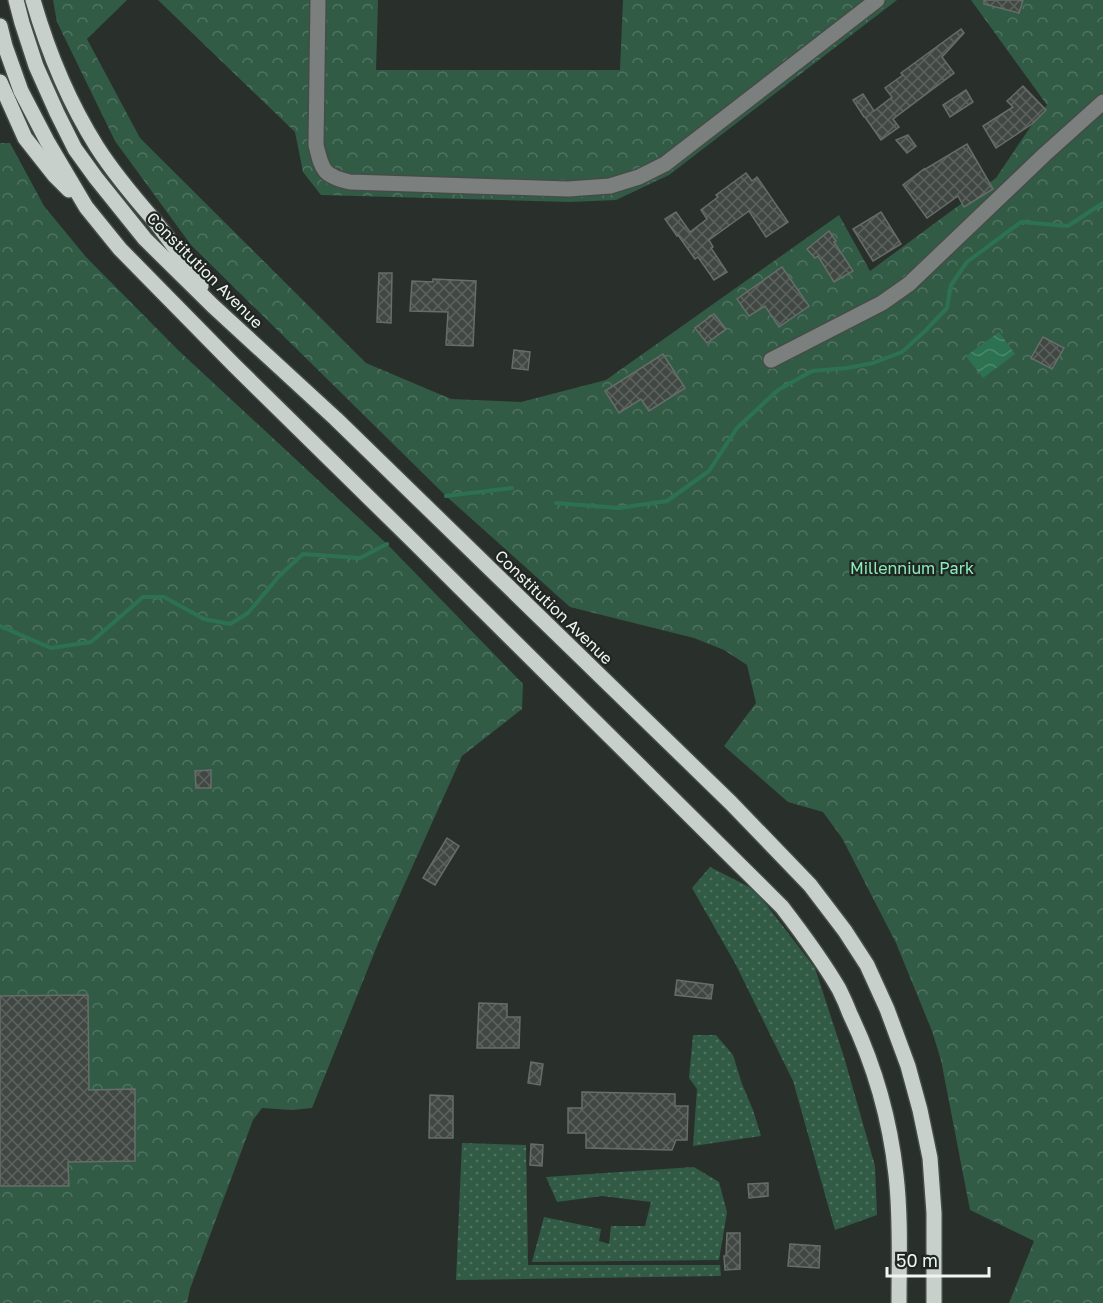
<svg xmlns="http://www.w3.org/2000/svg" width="1103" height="1303" viewBox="0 0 1103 1303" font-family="'Golos Text',sans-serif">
  <defs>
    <pattern id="grass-dots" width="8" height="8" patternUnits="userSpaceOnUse" patternTransform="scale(1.5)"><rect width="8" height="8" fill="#325b46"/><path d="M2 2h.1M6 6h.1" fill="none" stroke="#507361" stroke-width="1.8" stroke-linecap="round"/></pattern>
    <pattern id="forest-crowns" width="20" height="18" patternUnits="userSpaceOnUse" patternTransform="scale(1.5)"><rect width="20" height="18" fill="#325b46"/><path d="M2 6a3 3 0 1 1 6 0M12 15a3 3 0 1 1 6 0" fill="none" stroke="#507361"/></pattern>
    <pattern id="water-waves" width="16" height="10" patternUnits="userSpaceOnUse" patternTransform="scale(1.5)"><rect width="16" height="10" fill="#2c7251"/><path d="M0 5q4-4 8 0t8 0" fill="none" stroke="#4b876a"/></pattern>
    <pattern id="building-cross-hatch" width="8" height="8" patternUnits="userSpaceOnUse" patternTransform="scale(1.5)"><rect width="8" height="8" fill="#414844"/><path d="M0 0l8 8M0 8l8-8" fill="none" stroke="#5d635f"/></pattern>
  </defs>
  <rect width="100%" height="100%" fill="#29302c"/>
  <g fill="url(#grass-dots)">
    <path d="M 710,867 L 755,890 L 815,968 L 844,1057 L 875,1166 L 877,1215 L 835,1230 L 793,1081 L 735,963 L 692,888 Z"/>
    <path d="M 693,1035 L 716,1035 L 733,1055 L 742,1084 L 753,1110 L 761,1136 L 693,1146 L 697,1089 L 689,1078 Z"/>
    <path d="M 462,1143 L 526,1145 L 528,1265 L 720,1265 L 721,1276 L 456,1280 Z"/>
    <path d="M 694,1167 L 719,1182 L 727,1212 L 719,1260 L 532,1262 L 544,1217 L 601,1229 L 599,1241 L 609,1244 L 611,1226 L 645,1226 L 651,1202 L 602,1196 L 557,1202 L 546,1177 Z"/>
  </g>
  <g fill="url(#forest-crowns)">
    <path d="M 53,0 L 127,0 L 87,39 L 140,138 L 366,363 L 451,399 L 521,402 L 606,380 L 839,215 L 870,271 L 996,178 L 1031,126 L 1047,105 L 971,0 L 1103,0 L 1103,1303 L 1009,1303 L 1034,1241 L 970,1210 L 941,1060 L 932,1031 L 896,943 L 842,838 L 823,812 L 788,802 L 724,746 L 756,703 L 747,665 L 724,650 L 694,638 L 570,607 L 446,496 L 191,245 L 115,141 L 57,22 Z"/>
    <path d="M 158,0 L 378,0 L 376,70 L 620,70 L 623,0 L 897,0 L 669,175 L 616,200 L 569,202 L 321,195 L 303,172 L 295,132 Z"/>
    <path d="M 0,143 L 10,143 L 44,206 L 86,257 L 178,350 L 387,544 L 523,684 L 522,709 L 462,756 L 379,941 L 312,1108 L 292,1110 L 262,1108 L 253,1120 L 190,1289 L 187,1303 L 0,1303 Z"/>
  </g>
  <path fill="url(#water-waves)" d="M 999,332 L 1015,354 L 983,378 L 966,356 Z"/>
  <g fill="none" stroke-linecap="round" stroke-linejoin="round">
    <g stroke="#2c7251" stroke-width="4">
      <path d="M 446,496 L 512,488"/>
      <path d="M 556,503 L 619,508 L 667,501 L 709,471 L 737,428 L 778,390 L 812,371 L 847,368 L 873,363 L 902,352 L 925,331 L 947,308 L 951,285 L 967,262 L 1021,222 L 1068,226 L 1103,203"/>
      <path d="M 0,626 L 51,648 L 91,642 L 143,597 L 164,597 L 204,619 L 230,624 L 248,613 L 280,575 L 303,554 L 360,558 L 387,544"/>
    </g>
  </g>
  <g fill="url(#building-cross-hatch)" stroke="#666e69" stroke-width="1.5">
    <path d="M 984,0 L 1023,0 L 1019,13 L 984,4 Z"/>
    <path d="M 961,29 L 964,33 L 942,57 L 954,73 L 893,119 L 899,127 L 881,140 L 865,117 L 864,117 L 853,100 L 863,94 L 874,111 L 892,97 L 885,88 L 903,75 L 901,73 Z"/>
    <path d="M 1023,86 L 1046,110 L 1032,124 L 996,148 L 983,126 L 1013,107 L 1007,101 Z"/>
    <path d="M 966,90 L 973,102 L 950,117 L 943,105 Z"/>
    <path d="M 908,135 L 916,146 L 907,153 L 896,140 Z"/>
    <path d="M 967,144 L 993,189 L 964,207 L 958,196 L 927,218 L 903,185 L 924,169 L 924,170 Z"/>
    <path d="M 746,173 L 752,181 L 757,177 L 788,222 L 766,237 L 749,211 L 709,240 L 713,247 L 711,248 L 727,272 L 714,280 L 698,257 L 695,259 L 678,235 L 677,236 L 665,219 L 676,212 L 690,232 L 707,219 L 701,210 L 718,197 L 716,195 Z"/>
    <path d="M 881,212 L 901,244 L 873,261 L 853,229 Z"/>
    <path d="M 829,231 L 836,241 L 834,242 L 853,271 L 834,282 L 818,256 L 815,258 L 807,249 Z"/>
    <path d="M 782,267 L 809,306 L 779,327 L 765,306 L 749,316 L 737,299 Z"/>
    <path d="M 379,273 L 392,273 L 391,323 L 377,322 Z"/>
    <path d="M 433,279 L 476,281 L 473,346 L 446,345 L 448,312 L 410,311 L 412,281 L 433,282 Z"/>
    <path d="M 714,314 L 726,329 L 707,343 L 695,328 Z"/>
    <path d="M 1043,337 L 1064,348 L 1052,369 L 1031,358 Z"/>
    <path d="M 514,350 L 530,352 L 528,370 L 512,368 Z"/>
    <path d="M 663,354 L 685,388 L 649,411 L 641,399 L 619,413 L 605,391 Z"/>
    <path d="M 211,770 L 211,788 L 196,788 L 195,771 Z"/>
    <path d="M 447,838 L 459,846 L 435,885 L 423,878 Z"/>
    <path d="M 677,980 L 713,985 L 711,999 L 675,995 Z"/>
    <path d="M 88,995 L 89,1090 L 135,1089 L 135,1161 L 68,1162 L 69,1186 L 0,1186 L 0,996 Z"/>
    <path d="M 479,1003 L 507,1004 L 507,1017 L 520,1017 L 519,1048 L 477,1048 Z"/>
    <path d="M 531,1062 L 543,1064 L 540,1085 L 528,1083 Z"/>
    <path d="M 582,1092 L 675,1094 L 675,1106 L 688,1106 L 687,1140 L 676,1140 L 672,1150 L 586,1148 L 586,1133 L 568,1133 L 568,1108 L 582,1108 Z"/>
    <path d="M 430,1095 L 453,1096 L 453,1138 L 429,1138 Z"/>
    <path d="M 531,1144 L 543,1145 L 542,1166 L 530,1165 Z"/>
    <path d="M 768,1183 L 768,1196 L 749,1198 L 748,1184 Z"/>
    <path d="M 727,1233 L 740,1233 L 740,1269 L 725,1270 L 724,1256 L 726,1256 Z"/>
    <path d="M 790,1244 L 820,1246 L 819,1268 L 788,1266 Z"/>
  </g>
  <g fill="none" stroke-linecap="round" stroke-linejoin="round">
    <defs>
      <g id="minor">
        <path d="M 318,0 L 316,145 C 322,170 323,176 350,182 L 568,189 L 610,186 L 639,177 L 665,164 L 877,0"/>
        <path d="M 771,360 L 882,303 L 909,284 L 1044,155 L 1103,102"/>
      </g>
      <g id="major">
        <path d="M 16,0 L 22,23 L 36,66 L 57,113 L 75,149 L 96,178 L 145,239 L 213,306 L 336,419 L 731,803 L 810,885 L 845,931 L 867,965 L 887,1009 L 908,1066 L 920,1110 L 930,1158 L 934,1213 L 934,1303"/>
        <path d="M 33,0 C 48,52 68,101 97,147 C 113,172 133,196 153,219 C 170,240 186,263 201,286"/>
        <path d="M 0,26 L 5,46 L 21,91 L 47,141 L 86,207 L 120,249 L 234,365 L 413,541 L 782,907 C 802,933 822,960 839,989 C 843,997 847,1006 850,1014 C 874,1064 890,1120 896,1175 C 901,1218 899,1261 899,1303"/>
        <path d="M 0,82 L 25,138 L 55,176 L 69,190"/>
      </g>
    </defs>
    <use href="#minor" stroke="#454c48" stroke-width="18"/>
    <use href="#major" stroke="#454c48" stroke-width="18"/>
    <use href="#minor" stroke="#7b7f7d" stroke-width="15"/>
    <use href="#major" stroke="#c8d0cb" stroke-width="15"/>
  </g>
  <g text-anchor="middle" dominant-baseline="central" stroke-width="4.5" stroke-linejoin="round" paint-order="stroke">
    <g font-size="16" fill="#f1f5f2" stroke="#202723">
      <text transform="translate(205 270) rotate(45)">Constitution Avenue</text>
      <text transform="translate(554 607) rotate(44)">Constitution Avenue</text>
    </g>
    <g font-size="16" fill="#8beeba" stroke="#202723">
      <text x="912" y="568">Millennium Park</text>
    </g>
  </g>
  <path d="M887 1267v9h102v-9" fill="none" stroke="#f1f5f2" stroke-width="3"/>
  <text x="896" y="1267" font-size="18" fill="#f1f5f2" stroke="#202723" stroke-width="4.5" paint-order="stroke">50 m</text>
</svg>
